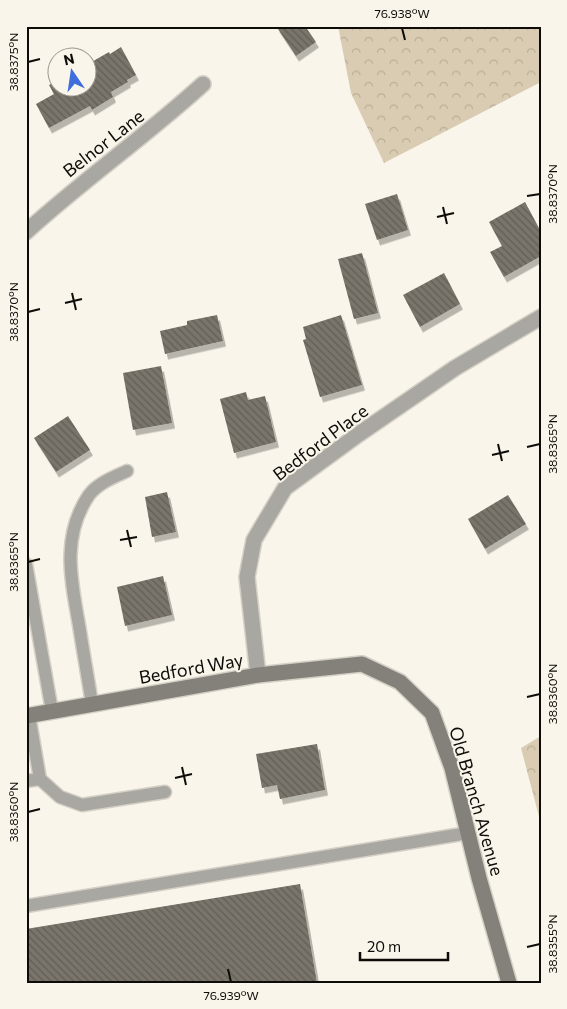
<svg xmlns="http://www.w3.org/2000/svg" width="567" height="1009" viewBox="0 0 567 1009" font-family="Commissioner,sans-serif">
  <defs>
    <pattern id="forest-crowns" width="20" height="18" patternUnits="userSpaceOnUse" patternTransform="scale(1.25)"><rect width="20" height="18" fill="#d9ccb3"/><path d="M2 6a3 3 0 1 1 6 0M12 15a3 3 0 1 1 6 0" fill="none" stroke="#b9ae98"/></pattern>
    <pattern id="building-back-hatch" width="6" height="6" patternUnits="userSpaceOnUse" patternTransform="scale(1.25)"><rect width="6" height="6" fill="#79746b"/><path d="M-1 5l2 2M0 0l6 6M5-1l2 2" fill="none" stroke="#625e56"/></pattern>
    <filter id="shadow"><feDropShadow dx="3" dy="5.5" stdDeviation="0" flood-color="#0004"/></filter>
  </defs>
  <rect width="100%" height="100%" fill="#faf5ea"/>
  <g fill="url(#forest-crowns)">
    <path d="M 338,26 L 541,26 L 541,82 L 384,163 L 351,93 Z"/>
    <path d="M 541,736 L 541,824 L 521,748 Z"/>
  </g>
  <g fill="url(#building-back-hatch)" filter="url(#shadow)">
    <path d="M 276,26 L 305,26 L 316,42 L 296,56 Z"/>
    <path d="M 121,47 L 136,75 L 127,80 L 128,82 L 111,92 L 113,97 L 92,110 L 90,106 L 49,128 L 36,104 L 54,94 L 49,85 L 58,80 L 58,88 L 88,88 L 88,64 L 109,52 L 110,54 Z"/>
    <path d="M 397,194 L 408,230 L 377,240 L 365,204 Z"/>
    <path d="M 525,202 L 541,232 L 541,256 L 504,277 L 490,252 L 502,246 L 489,222 Z"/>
    <path d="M 362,253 L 378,313 L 354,319 L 338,259 Z"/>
    <path d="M 444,273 L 460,304 L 420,327 L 403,295 Z"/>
    <path d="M 217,315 L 223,341 L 165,354 L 160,331 L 187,325 L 187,321 Z"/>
    <path d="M 341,315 L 362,385 L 320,397 L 303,340 L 306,339 L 303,327 Z"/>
    <path d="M 161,366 L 172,423 L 133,430 L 123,373 Z"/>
    <path d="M 246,392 L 248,400 L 265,396 L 276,442 L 234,453 L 220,399 Z"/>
    <path d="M 68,416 L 90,450 L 56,472 L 34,438 Z"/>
    <path d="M 167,492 L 176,532 L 152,537 L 145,497 Z"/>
    <path d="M 508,495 L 526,524 L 485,549 L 468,519 Z"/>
    <path d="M 163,576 L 172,615 L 125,626 L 117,587 Z"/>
    <path d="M 317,744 L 325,790 L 280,799 L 277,785 L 262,788 L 256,754 Z"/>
    <path d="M 300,884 L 317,983 L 26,983 L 26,929 Z"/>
  </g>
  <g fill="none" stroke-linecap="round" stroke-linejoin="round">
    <defs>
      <g id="lane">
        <path d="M 26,564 L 52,711"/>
        <path d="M 92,704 C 88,678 83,651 79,625 C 71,580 61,536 89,495 C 98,483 114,477 127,471"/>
        <path d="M 29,715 L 40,779 L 60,797 L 82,805 L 165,792"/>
        <path d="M 26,781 L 40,779"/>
        <path d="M 26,906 L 468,833"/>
      </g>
      <g id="street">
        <path d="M 26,232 C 83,180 146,136 203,84"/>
        <path d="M 258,675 L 247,577 L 254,540 L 285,488 L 359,434 L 455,368 L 541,317"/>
      </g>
      <path id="secondary" d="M 26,716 L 258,675 L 362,664 L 400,682 L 432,713 L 452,768 L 479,878 L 509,983"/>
    </defs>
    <use href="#lane" stroke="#d4d0c6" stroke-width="15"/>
    <use href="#street" stroke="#d4d0c6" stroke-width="18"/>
    <use href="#secondary" stroke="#d4d0c6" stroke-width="18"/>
    <use href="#lane" stroke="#a9a7a2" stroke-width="12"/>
    <use href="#street" stroke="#a9a7a2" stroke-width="15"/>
    <use href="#secondary" stroke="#84817a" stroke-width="15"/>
  </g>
  <path fill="none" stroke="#0d0c08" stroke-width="2" d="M 402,28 L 405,40M 28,62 L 40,59M 527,196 L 540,194M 443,207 L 447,224M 437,217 L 454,213M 72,293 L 76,310M 65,303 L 82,299M 28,312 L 40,309M 498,444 L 502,461M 527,447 L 540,444M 492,455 L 509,451M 127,530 L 131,547M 120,540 L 137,537M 28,562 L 40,559M 527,697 L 540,694M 182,767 L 186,785M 175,778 L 192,774M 28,812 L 40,809M 527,947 L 540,944M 228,969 L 231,982"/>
  <g text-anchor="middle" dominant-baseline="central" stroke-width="4" stroke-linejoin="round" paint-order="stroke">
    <g font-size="18" fill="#0d0c08" stroke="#faf5ea">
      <text transform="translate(103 143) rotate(-38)">Belnor Lane</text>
      <text transform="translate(320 442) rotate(-37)">Bedford Place</text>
      <text transform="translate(191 668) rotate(-10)">Bedford Way</text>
      <text transform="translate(477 801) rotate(74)">Old Branch Avenue</text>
    </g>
  </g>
  <rect width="567" height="1009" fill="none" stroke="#faf5ea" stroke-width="55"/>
  <g transform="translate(72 72) rotate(347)"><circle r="24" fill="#faf5ea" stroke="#9b9890"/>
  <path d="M0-4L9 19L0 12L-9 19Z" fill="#3f6dde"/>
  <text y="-8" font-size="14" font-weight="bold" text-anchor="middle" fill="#0d0c08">N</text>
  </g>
  <path d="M360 952v8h88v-8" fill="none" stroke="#0d0c08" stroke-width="2.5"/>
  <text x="367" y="952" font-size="15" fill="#0d0c08" stroke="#faf5ea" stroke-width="4" paint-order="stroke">20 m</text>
  <rect x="28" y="28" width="512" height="954" fill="none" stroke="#0d0c08" stroke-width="2"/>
  <g font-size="12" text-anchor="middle" fill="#0d0c08">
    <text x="402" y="18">76.938°W</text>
    <text transform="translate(14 62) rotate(-90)" y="4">38.8375°N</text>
    <text transform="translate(553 194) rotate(-90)" y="4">38.8370°N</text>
    <text transform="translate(14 312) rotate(-90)" y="4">38.8370°N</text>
    <text transform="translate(553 444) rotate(-90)" y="4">38.8365°N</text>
    <text transform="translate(14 562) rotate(-90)" y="4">38.8365°N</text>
    <text transform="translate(553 694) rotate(-90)" y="4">38.8360°N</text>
    <text transform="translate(14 812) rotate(-90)" y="4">38.8360°N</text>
    <text transform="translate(553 944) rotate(-90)" y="4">38.8355°N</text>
    <text x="231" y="1000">76.939°W</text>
  </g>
</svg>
